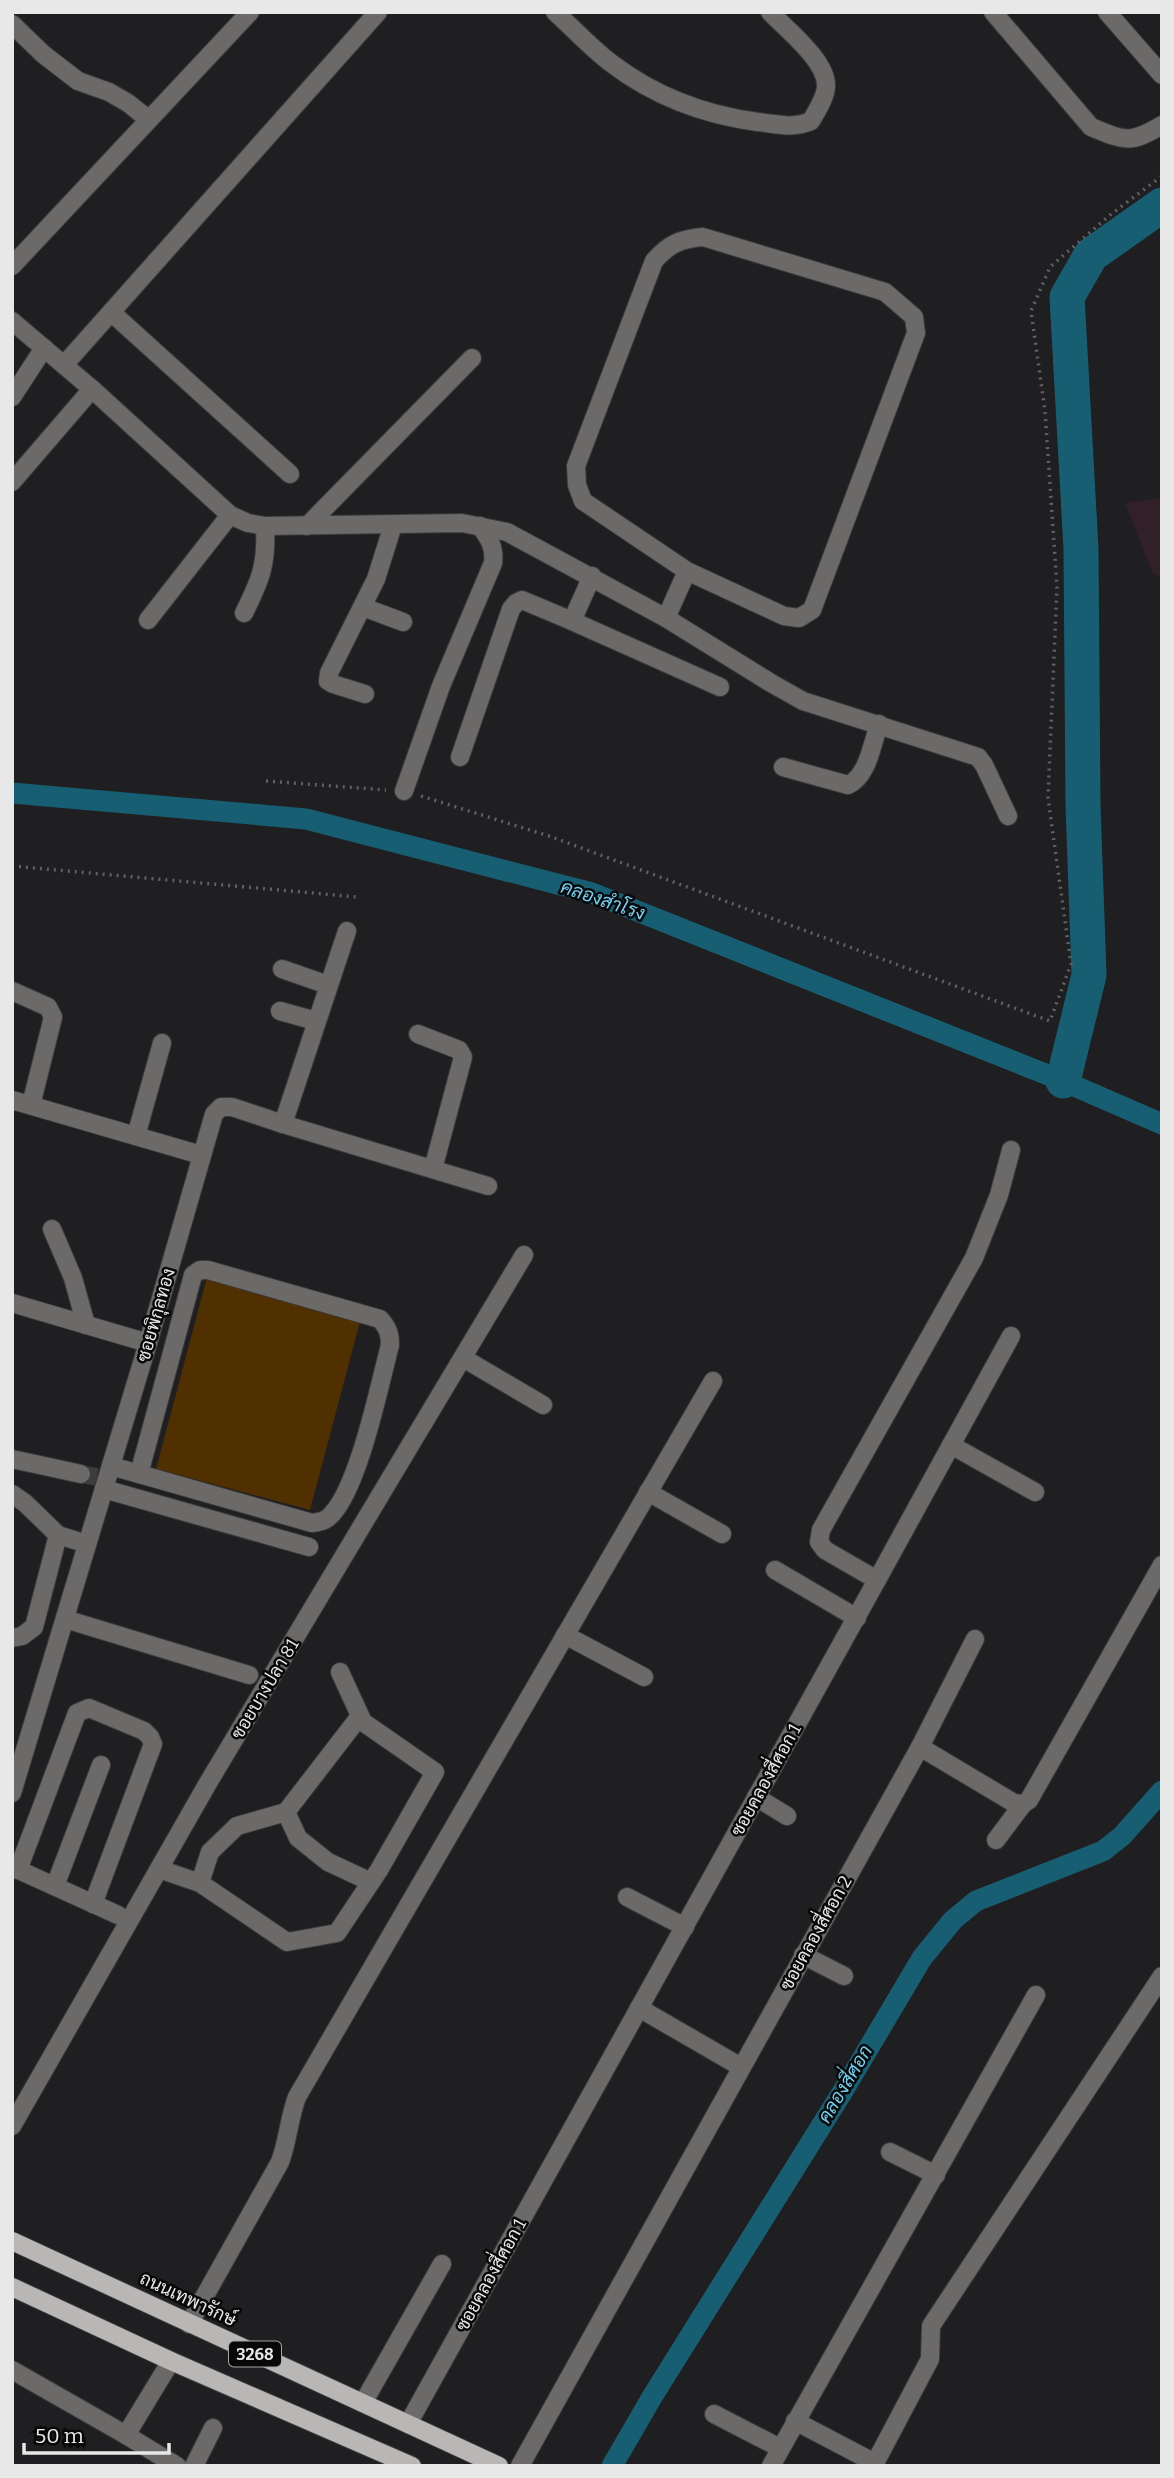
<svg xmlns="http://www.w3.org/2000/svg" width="1174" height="2478" viewBox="0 0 1174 2478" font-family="Bitter,Sarabun,serif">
  <rect width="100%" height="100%" fill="#1f1e20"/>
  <path fill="#312027" d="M 1162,497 L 1162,577 L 1153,574 L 1125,503 Z"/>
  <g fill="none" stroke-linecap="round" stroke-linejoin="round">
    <g stroke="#185e73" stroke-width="21">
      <path d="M 12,793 L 306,819 L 592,893 L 1063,1081 L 1162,1124"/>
      <path d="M 612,2466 L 652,2397 L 843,2091 L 922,1958 L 953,1920 L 976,1901 L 1103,1851 L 1122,1836 L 1162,1791"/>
    </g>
    <path stroke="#185e73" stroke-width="35" d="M 1063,1081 L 1089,975 L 1083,805 L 1081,549 L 1067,297 L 1091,255 L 1162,205"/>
  </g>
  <path fill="#502f00" d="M 207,1277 L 361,1318 L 310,1510 L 156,1469 Z"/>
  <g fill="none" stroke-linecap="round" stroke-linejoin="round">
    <path stroke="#3d3c3e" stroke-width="18" stroke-dasharray="18 9" stroke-linecap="butt" d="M 81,1474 L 97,1477"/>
    <defs>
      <g id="minor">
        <path d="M 555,12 C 574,29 591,48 611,63 C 654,96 705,115 758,122 C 777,124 793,129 811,121 C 816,112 826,97 826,86 C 827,61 786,29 770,12"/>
        <path d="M 993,12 L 1091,127 C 1125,141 1130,144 1162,125"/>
        <path d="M 1107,12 L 1162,75"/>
        <path d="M 12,24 L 43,54 L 78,81 L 109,92 L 128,103 L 148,119"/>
        <path d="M 12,266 L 250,12"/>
        <path d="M 111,312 L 290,474"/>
        <path d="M 12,321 L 92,389 L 230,515 L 248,523 L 265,526 L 462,523 L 507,532 L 666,618 L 771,683 L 803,701 L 978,757 L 984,765 L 1008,816"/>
        <path d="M 64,365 L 378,12"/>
        <path d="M 12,397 L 44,348"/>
        <path d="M 12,482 L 92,389"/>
        <path d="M 307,526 L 472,358"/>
        <path d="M 592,576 L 572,621 L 720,687"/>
        <path d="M 363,607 L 403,622"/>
        <path d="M 244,613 C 261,579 267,564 265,526"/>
        <path d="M 666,618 L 687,571 L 784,616 L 799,618 L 812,610 L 916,333 L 914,317 L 885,292 L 703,237 C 680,239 669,244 654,261 L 576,466 L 577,485 L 583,501 L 687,571"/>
        <path d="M 148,620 L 230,515"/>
        <path d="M 365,694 L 333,684 L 328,681 L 329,673 L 376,579 L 393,525"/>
        <path d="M 460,757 L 511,609 L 516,603 L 522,600 L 572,621"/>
        <path d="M 783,767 L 848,785 C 868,776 872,744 879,724"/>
        <path d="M 404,791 L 441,686 L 493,563 C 495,547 489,538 480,526"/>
        <path d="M 282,969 L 328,985"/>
        <path d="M 12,991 L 48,1007 L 53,1017 L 31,1105"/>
        <path d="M 280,1011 L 316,1021"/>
        <path d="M 418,1034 L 459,1050 L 463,1057 L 433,1169"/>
        <path d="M 12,1100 L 201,1155"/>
        <path d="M 283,1124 L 347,931"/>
        <path d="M 136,1136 L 162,1043"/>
        <path d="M 52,1229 L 73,1278 L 86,1325"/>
        <path d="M 12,1303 L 148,1343"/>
        <path d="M 463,1358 L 543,1405"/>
        <path d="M 951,1445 L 1035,1492"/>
        <path d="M 12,1459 L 81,1474"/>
        <path d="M 111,1466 L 312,1523 C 320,1522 326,1521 332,1514 C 359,1485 379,1387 390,1345 C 390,1334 388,1328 380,1319 L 208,1270 L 200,1270 L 193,1275 L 139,1474"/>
        <path d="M 104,1489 L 309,1547"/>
        <path d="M 648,1492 L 722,1534"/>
        <path d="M 12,1494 L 25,1503 L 58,1535 L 87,1544"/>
        <path d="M 775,1570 L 857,1618"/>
        <path d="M 877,1580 L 1011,1336"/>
        <path d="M 65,1619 L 249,1675"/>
        <path d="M 565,1635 L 644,1677"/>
        <path d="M 12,1638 L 22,1636 L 34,1627 L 58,1535"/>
        <path d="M 920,1747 L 975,1639"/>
        <path d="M 12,1793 L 148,1343 L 214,1114 L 221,1107 L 232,1107 L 283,1124 L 488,1186"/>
        <path d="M 756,1797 L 787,1816"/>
        <path d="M 286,1812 L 298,1838 L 328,1862 L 371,1882"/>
        <path d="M 996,1840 L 1023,1804"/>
        <path d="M 12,1867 L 118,1915"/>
        <path d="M 159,1869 L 200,1883 L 287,1942 L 337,1933 L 379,1870 L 435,1772 L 363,1722 L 340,1672"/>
        <path d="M 18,1870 L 77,1713 L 89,1708 L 144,1731 L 150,1737 L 153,1744 L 93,1904"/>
        <path d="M 200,1883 L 210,1852 L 237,1826 L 286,1812 L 360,1716"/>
        <path d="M 55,1886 L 101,1765"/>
        <path d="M 627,1897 L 685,1927"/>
        <path d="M 803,1955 L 844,1976"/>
        <path d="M 639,2008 L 741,2067"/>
        <path d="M 12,2126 L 208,1783 L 524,1255"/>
        <path d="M 890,2152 L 936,2175"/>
        <path d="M 189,2324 L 280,2162 C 288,2141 289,2118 297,2097 L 713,1381"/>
        <path d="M 171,2361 L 126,2435 L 177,2466"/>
        <path d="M 12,2370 L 126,2435"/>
        <path d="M 363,2403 L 442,2264"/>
        <path d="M 714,2414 L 780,2448"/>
        <path d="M 795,2421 L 875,2463 L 930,2359 L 931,2326 L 1162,1976"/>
        <path d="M 408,2424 L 877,1580 L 825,1550 L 819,1542 L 821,1530 L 974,1258 L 999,1195 L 1011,1150"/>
        <path d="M 194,2466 L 213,2428"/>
        <path d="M 520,2466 L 920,1747 L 1014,1803 L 1023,1804 L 1029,1800 L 1162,1565"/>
        <path d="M 771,2466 L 1036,1995"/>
      </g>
      <g id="major">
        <path d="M 12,2241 L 499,2466"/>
        <path d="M 12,2287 L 171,2361 L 412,2466"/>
      </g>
    </defs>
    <use href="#minor" stroke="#3b3a3c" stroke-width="20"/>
    <use href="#major" stroke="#3b3a3c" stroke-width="20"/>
    <g stroke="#616062" stroke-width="3.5" stroke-dasharray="2 5" stroke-linecap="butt">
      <path d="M 266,781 L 386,790"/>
      <path d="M 421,796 L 549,836 L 1050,1021 L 1071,964 L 1048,798 L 1057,587 L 1045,411 L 1031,311 L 1050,267 L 1110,215 L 1162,176"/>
      <path d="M 12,866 L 357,897"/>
    </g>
    <use href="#minor" stroke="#6b6a69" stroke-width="18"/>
    <use href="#major" stroke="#b8b7b5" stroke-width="18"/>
  </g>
  <g text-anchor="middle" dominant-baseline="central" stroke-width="5" stroke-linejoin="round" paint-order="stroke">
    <rect fill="#090809" stroke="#a6a5a6" stroke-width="2" x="229" y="2341.5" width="52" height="25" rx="5"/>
    <g font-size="16" font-weight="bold" fill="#e9e8e9">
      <text x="255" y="2354">3268</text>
    </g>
    <g font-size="18" fill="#e9e8e9" stroke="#090809">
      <text transform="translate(156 1315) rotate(-74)">ซอยพิกุลทอง</text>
      <text transform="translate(265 1689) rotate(-59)">ซอยบางปลา 81</text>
      <text transform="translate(766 1780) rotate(-61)">ซอยคลองสี่ศอก 1</text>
      <text transform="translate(816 1933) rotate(-61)">ซอยคลองสี่ศอก 2</text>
      <text transform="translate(491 2275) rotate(-61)">ซอยคลองสี่ศอก 1</text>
      <text transform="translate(188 2299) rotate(25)">ถนนเทพารักษ์</text>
    </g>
    <g font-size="19" font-style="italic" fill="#6ed1f3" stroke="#090809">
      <text transform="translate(603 900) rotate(19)">คลองสำโรง</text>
      <text transform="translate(845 2084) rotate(-59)">คลองสี่ศอก</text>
    </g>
  </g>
  <rect width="1174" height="2478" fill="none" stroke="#e9e8e9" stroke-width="28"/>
  <path d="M24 2443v10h145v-10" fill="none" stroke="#e9e8e9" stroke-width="3.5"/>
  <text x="35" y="2443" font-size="21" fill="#e9e8e9" stroke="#090809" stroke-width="5" paint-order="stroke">50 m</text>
</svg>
